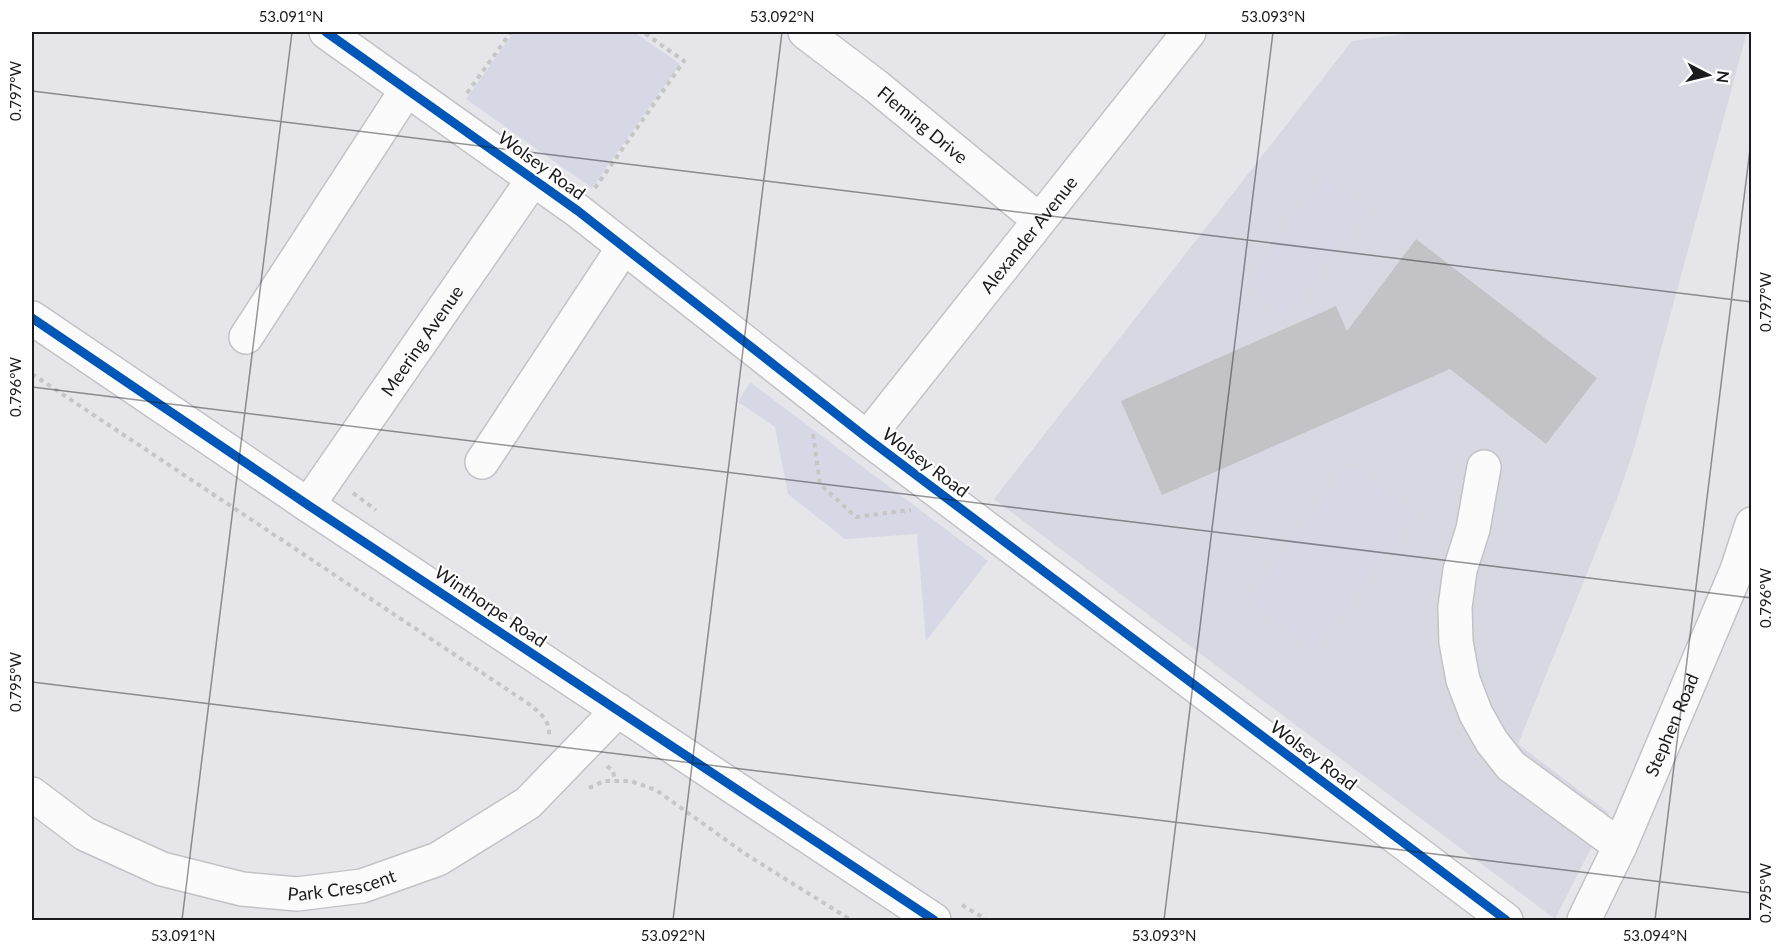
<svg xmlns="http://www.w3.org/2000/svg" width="1783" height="952" viewBox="0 0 1783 952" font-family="Lato,sans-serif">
  <rect width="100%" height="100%" fill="#e5e5ea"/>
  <path fill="#d7d8e1" d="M 1419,32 L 1747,32 L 1634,449 L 1617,499 L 1518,744 L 1609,813 L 1555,919 L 994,499 L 1352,41 Z"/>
  <g fill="#d7d8e6">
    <path d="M 514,32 L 634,32 L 680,64 L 592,188 L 466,99 Z"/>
    <path d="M 1324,177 L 1367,209 L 1287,316 L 1245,284 Z"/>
    <path d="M 750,382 L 988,561 L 926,641 L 917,534 L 845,539 L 788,494 L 775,427 L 738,402 Z"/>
    <path d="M 1349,463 L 1415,513 L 1313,650 L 1247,600 Z"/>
  </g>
  <path fill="#c3c3c7" d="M 1416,239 L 1597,378 L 1546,444 L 1450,369 L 1162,495 L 1121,401 L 1336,306 L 1347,331 Z"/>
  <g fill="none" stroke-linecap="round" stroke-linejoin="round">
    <defs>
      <g id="minor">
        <path d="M 326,32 L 578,211 L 867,438 L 1506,920"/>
        <path id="s1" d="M 805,32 L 876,86 L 1039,220"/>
        <path d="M 32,318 L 308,505 L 934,920"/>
        <path d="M 246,337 L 407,89"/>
        <path id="s2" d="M 867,438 L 1189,32"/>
        <path d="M 482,462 L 623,248"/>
        <path d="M 1484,467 L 1473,529 L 1460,570 L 1455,607 L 1456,642 L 1463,680 L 1476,714 L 1492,742 L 1511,766 L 1620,846"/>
        <path id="s3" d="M 308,505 L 534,178"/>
        <path id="s4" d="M 32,794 L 85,834 L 162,869 L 242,889 L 297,894 L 362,886 L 438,859 L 528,803 L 618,710"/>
        <path id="s5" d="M 1584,920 L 1620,846 L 1737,570 L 1752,524"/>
      </g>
    </defs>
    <use href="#minor" stroke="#c3c3c7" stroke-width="36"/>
    <g stroke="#c6c6c7" stroke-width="4" stroke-dasharray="4.5 4.5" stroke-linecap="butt">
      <path d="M 467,93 L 511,32"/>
      <path d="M 595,188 L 684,61 L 643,32"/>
      <path d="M 32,374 L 529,704 C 540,713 550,720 549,735"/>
      <path d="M 813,434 L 820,484 L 856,517 L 911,510"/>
      <path d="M 353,493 L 376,510"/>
      <path d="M 607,766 L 613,771 L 615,781"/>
      <path d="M 589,788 L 604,781 L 631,781 L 656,790 L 747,855 L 851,920"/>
      <path d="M 962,905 L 987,920"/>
    </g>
    <use href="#minor" stroke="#fbfbfc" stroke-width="33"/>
    <defs>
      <g id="cycleway">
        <path d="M 326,32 L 578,211 L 867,438 L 1506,920"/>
        <path d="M 32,318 L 308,505 L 934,920"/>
      </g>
    </defs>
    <use href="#cycleway" stroke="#fff" stroke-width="13"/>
    <use href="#cycleway" stroke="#0057b8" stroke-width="9"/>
  </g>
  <path fill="none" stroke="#1b1b1d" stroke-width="1.5" stroke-opacity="0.45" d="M 32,91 L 1752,302M 32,387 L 1752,598M 32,682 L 1752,893M 182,920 L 292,32M 673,920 L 782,32M 1164,920 L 1273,32M 1655,920 L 1752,133"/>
  <g text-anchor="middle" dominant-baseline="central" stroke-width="4.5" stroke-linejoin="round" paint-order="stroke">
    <g font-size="18" fill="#1b1b1d" stroke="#fff">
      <text stroke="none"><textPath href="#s1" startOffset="150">Fleming Drive</textPath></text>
      <text transform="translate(542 165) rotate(36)">Wolsey Road</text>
      <text stroke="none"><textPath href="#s2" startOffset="260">Alexander Avenue</textPath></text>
      <text stroke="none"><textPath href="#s3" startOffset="200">Meering Avenue</textPath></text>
      <text transform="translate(926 462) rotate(37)">Wolsey Road</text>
      <text transform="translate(491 606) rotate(34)">Winthorpe Road</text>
      <text stroke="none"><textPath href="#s5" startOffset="214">Stephen Road</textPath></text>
      <text transform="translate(1314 755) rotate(37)">Wolsey Road</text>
      <text stroke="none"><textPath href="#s4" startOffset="334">Park Crescent</textPath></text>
    </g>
  </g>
  <rect width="1783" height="952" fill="none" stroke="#ffffff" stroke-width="66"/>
  <g transform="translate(1708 75) rotate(97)" stroke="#ffffff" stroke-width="4.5" paint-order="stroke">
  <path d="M0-4.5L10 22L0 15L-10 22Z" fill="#1b1b1d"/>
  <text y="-9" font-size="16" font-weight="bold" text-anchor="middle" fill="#1b1b1d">N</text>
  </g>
  <rect x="33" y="33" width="1717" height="886" fill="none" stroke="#1b1b1d" stroke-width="2"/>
  <g font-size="15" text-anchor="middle" fill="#1b1b1d">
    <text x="291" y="22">53.091°N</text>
    <text x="782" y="22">53.092°N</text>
    <text x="1273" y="22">53.093°N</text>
    <text transform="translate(16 91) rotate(-90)" y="5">0.797°W</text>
    <text transform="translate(1766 302) rotate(-90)" y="5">0.797°W</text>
    <text transform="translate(16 387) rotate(-90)" y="5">0.796°W</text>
    <text transform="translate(1766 598) rotate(-90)" y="5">0.796°W</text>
    <text transform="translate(16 682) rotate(-90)" y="5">0.795°W</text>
    <text transform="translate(1766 893) rotate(-90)" y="5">0.795°W</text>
    <text x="183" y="941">53.091°N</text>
    <text x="673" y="941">53.092°N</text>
    <text x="1164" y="941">53.093°N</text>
    <text x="1655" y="941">53.094°N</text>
  </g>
</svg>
